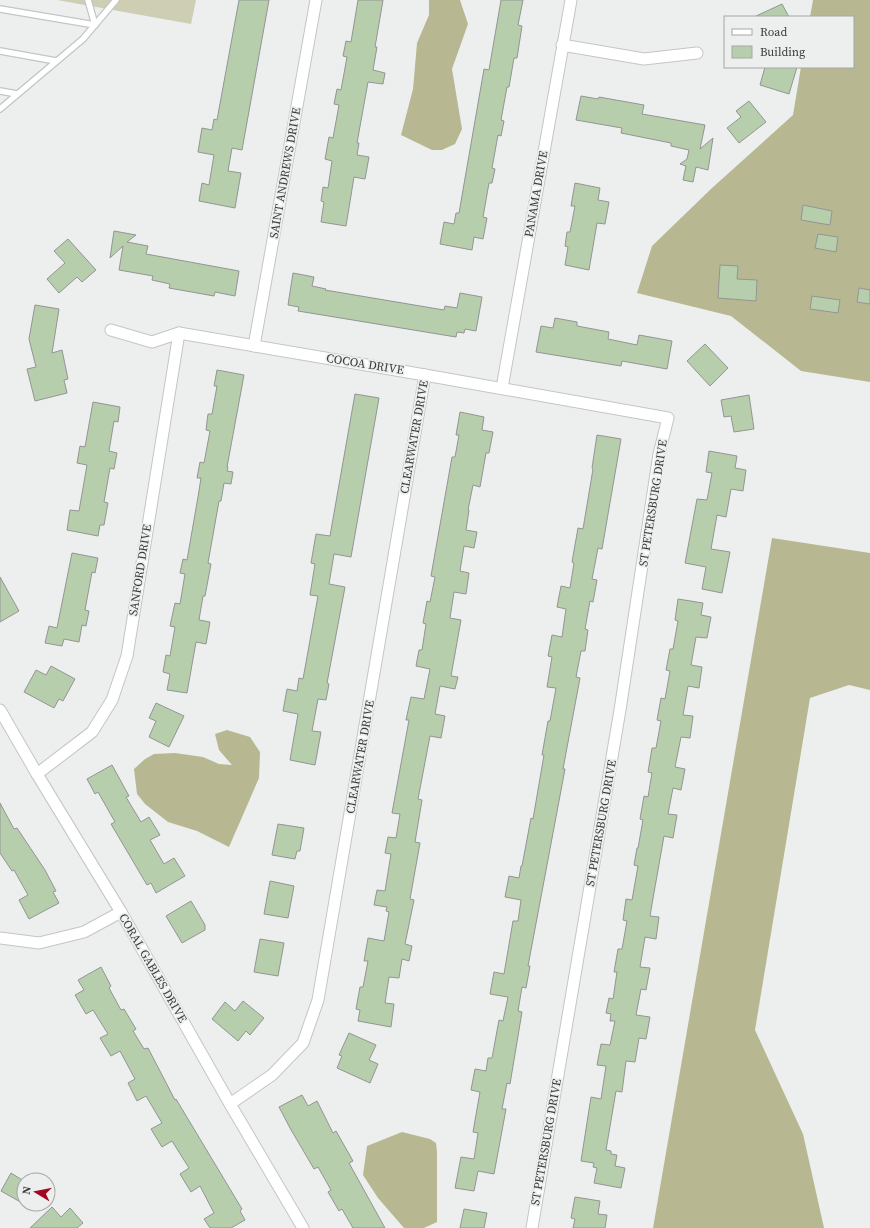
<svg xmlns="http://www.w3.org/2000/svg" width="870" height="1228" viewBox="0 0 870 1228" font-family="'Source Serif 4',serif">
  <rect width="100%" height="100%" fill="#ecefee"/>
  <path fill="#ceceb5" d="M 57,0 L 196,0 L 191,24 Z"/>
  <g fill="#b7b892">
    <path d="M 429,0 L 460,0 L 468,24 L 452,69 L 462,129 L 455,144 L 442,150 L 432,150 L 401,135 L 413,89 L 417,43 L 429,15 Z"/>
    <path d="M 813,0 L 870,0 L 870,382 L 801,371 L 731,316 L 637,293 L 652,246 L 712,188 L 793,115 L 801,67 L 853,67 L 853,17 L 810,17 Z"/>
    <path d="M 772,538 L 870,553 L 870,690 L 849,685 L 810,698 L 755,1030 L 803,1134 L 824,1228 L 653,1228 Z"/>
    <path d="M 227,730 L 250,737 L 260,752 L 259,778 L 229,847 L 197,831 L 168,822 L 145,804 L 137,794 L 134,769 L 145,759 L 154,754 L 175,753 L 203,757 L 219,764 L 232,765 L 219,750 L 215,734 Z"/>
    <path d="M 402,1132 L 430,1139 L 436,1143 L 437,1152 L 437,1222 L 424,1228 L 404,1228 L 378,1198 L 363,1175 L 367,1146 Z"/>
  </g>
  <g fill="#b7cead" stroke="#939593">
    <path d="M 239,0 L 269,0 L 242,150 L 232,148 L 228,171 L 241,173 L 235,208 L 199,201 L 202,183 L 209,185 L 214,155 L 198,152 L 202,128 L 212,130 L 214,119 L 217,120 Z"/>
    <path d="M 358,0 L 383,0 L 375,47 L 377,47 L 373,70 L 385,73 L 383,84 L 368,82 L 357,143 L 359,143 L 357,155 L 369,157 L 365,179 L 354,177 L 346,226 L 321,222 L 324,202 L 321,201 L 323,187 L 328,188 L 332,161 L 325,159 L 329,137 L 333,138 L 339,105 L 334,104 L 337,89 L 341,90 L 347,57 L 343,56 L 346,41 L 351,42 Z"/>
    <path d="M 501,0 L 523,0 L 518,25 L 522,26 L 517,58 L 514,58 L 509,87 L 507,87 L 501,120 L 504,121 L 501,136 L 498,135 L 492,168 L 495,169 L 492,183 L 489,183 L 483,217 L 487,218 L 483,239 L 474,237 L 472,250 L 440,244 L 444,222 L 454,224 L 456,213 L 459,213 L 484,69 L 489,70 Z"/>
    <path d="M 782,4 L 789,17 L 754,17 Z"/>
    <path d="M 765,67 L 797,67 L 789,94 L 760,85 Z"/>
    <path d="M 581,96 L 598,99 L 599,97 L 644,105 L 642,114 L 705,125 L 700,149 L 713,138 L 708,170 L 696,167 L 693,182 L 683,180 L 686,166 L 680,164 L 687,159 L 689,150 L 671,146 L 671,143 L 621,133 L 622,128 L 576,120 Z"/>
    <path d="M 749,101 L 766,122 L 739,143 L 727,128 L 741,117 L 736,111 Z"/>
    <path d="M 575,183 L 600,188 L 598,200 L 609,202 L 605,224 L 597,223 L 589,270 L 565,265 L 568,247 L 565,246 L 567,232 L 570,232 L 575,206 L 571,206 Z"/>
    <path d="M 803,205 L 832,211 L 830,225 L 801,220 Z"/>
    <path d="M 114,231 L 136,235 L 127,242 L 148,246 L 146,254 L 239,271 L 235,296 L 215,292 L 214,296 L 169,288 L 170,284 L 152,280 L 153,276 L 119,270 L 123,246 L 110,258 Z"/>
    <path d="M 818,234 L 838,237 L 836,252 L 815,248 Z"/>
    <path d="M 68,239 L 96,270 L 82,282 L 77,277 L 59,293 L 47,279 L 65,263 L 54,251 Z"/>
    <path d="M 720,265 L 738,266 L 737,279 L 757,280 L 756,301 L 718,298 Z"/>
    <path d="M 293,273 L 314,277 L 312,286 L 326,289 L 325,290 L 444,310 L 445,306 L 457,308 L 460,293 L 482,297 L 476,331 L 465,329 L 464,333 L 457,332 L 456,337 L 298,311 L 299,307 L 288,305 Z"/>
    <path d="M 859,288 L 870,290 L 870,304 L 857,302 Z"/>
    <path d="M 812,296 L 840,300 L 838,313 L 810,309 Z"/>
    <path d="M 35,305 L 59,309 L 52,353 L 62,350 L 68,379 L 64,380 L 67,393 L 35,401 L 27,369 L 36,367 L 29,339 Z"/>
    <path d="M 555,318 L 577,322 L 577,326 L 609,332 L 608,339 L 637,345 L 639,335 L 672,341 L 667,369 L 622,361 L 621,366 L 536,352 L 541,326 L 553,328 Z"/>
    <path d="M 705,344 L 728,368 L 710,386 L 687,361 Z"/>
    <path d="M 217,370 L 244,375 L 227,467 L 228,467 L 227,471 L 233,472 L 231,484 L 224,483 L 221,501 L 219,501 L 208,563 L 211,564 L 205,596 L 203,596 L 199,620 L 210,622 L 206,644 L 196,642 L 187,693 L 167,690 L 170,674 L 163,672 L 166,655 L 170,656 L 175,627 L 170,626 L 175,603 L 180,604 L 185,574 L 180,573 L 183,559 L 187,560 L 198,497 L 201,478 L 197,478 L 200,462 L 204,463 L 210,431 L 206,430 L 208,414 L 212,414 L 217,386 L 214,386 Z"/>
    <path d="M 355,394 L 379,398 L 351,557 L 334,554 L 329,584 L 345,587 L 327,683 L 329,684 L 326,700 L 318,699 L 312,731 L 321,732 L 315,765 L 290,760 L 298,714 L 283,711 L 287,689 L 297,691 L 299,678 L 303,679 L 318,596 L 310,595 L 315,564 L 311,563 L 316,534 L 330,536 Z"/>
    <path d="M 749,395 L 754,429 L 734,432 L 731,416 L 724,417 L 721,400 Z"/>
    <path d="M 93,402 L 120,407 L 118,422 L 114,421 L 109,451 L 117,453 L 114,469 L 110,468 L 104,502 L 108,503 L 104,525 L 100,525 L 98,536 L 67,530 L 70,510 L 79,511 L 87,465 L 77,463 L 80,446 L 85,447 Z"/>
    <path d="M 460,412 L 484,417 L 482,430 L 493,432 L 489,453 L 486,453 L 480,487 L 473,485 L 468,510 L 469,510 L 466,530 L 477,532 L 474,548 L 464,546 L 460,571 L 469,573 L 466,594 L 454,592 L 450,618 L 461,620 L 451,676 L 458,677 L 455,689 L 440,686 L 435,714 L 445,716 L 441,738 L 430,736 L 418,799 L 422,800 L 415,842 L 420,843 L 410,899 L 414,900 L 405,944 L 412,946 L 409,961 L 402,959 L 399,978 L 389,977 L 385,1003 L 394,1004 L 391,1027 L 358,1021 L 360,1010 L 356,1009 L 360,987 L 363,987 L 368,961 L 364,961 L 368,938 L 384,941 L 389,912 L 386,911 L 387,907 L 374,905 L 377,890 L 385,891 L 391,854 L 385,853 L 388,837 L 396,838 L 400,814 L 392,813 L 409,720 L 406,720 L 411,697 L 424,699 L 430,669 L 416,666 L 419,650 L 422,650 L 426,624 L 423,623 L 427,601 L 430,602 L 435,577 L 431,576 L 452,457 L 455,457 L 459,435 L 456,435 Z"/>
    <path d="M 597,435 L 621,439 L 602,549 L 598,548 L 592,579 L 597,580 L 593,602 L 590,601 L 585,629 L 588,630 L 585,651 L 581,651 L 576,677 L 580,678 L 563,769 L 565,769 L 528,966 L 530,966 L 526,988 L 522,987 L 518,1011 L 522,1012 L 510,1084 L 507,1083 L 502,1109 L 506,1109 L 494,1174 L 478,1171 L 474,1191 L 455,1188 L 461,1157 L 474,1159 L 478,1133 L 473,1132 L 480,1092 L 471,1090 L 475,1069 L 486,1071 L 488,1058 L 492,1058 L 499,1020 L 503,1021 L 508,997 L 490,994 L 494,972 L 504,974 L 513,921 L 518,921 L 521,900 L 505,897 L 509,876 L 519,878 L 521,866 L 522,866 L 531,818 L 533,819 L 544,755 L 542,755 L 548,721 L 550,721 L 556,688 L 547,687 L 552,657 L 548,656 L 552,635 L 562,637 L 566,609 L 557,607 L 561,586 L 570,588 L 574,563 L 572,562 L 578,528 L 583,529 L 593,469 L 592,468 Z"/>
    <path d="M 709,451 L 737,456 L 735,468 L 746,470 L 743,491 L 731,489 L 726,517 L 717,515 L 711,549 L 730,552 L 722,593 L 702,589 L 706,567 L 685,563 L 697,499 L 707,500 L 712,473 L 706,472 Z"/>
    <path d="M 72,553 L 98,558 L 95,573 L 92,572 L 85,610 L 89,611 L 86,626 L 82,625 L 79,642 L 64,639 L 62,646 L 45,643 L 49,626 L 57,628 Z"/>
    <path d="M 0,577 L 19,611 L 0,622 Z"/>
    <path d="M 678,599 L 703,603 L 701,615 L 711,617 L 707,638 L 696,637 L 691,665 L 702,667 L 699,688 L 688,686 L 683,715 L 693,716 L 690,738 L 681,737 L 675,767 L 685,769 L 681,790 L 673,788 L 668,814 L 677,815 L 673,838 L 664,836 L 652,904 L 650,916 L 659,917 L 656,939 L 645,937 L 640,967 L 650,968 L 646,990 L 641,989 L 636,1015 L 650,1017 L 646,1039 L 639,1038 L 635,1062 L 626,1061 L 622,1092 L 616,1091 L 606,1150 L 611,1151 L 611,1154 L 617,1155 L 615,1166 L 625,1168 L 621,1188 L 594,1183 L 597,1168 L 593,1167 L 594,1163 L 581,1161 L 591,1097 L 601,1099 L 606,1066 L 597,1065 L 601,1044 L 610,1045 L 615,1021 L 610,1021 L 611,1014 L 606,1013 L 609,998 L 613,999 L 617,972 L 614,972 L 618,949 L 622,949 L 627,921 L 623,920 L 626,899 L 632,900 L 638,866 L 634,865 L 637,848 L 638,848 L 643,820 L 640,819 L 644,796 L 648,797 L 652,773 L 648,772 L 652,748 L 656,748 L 661,721 L 657,720 L 661,698 L 665,699 L 670,671 L 666,670 L 670,649 L 673,649 L 678,621 L 675,620 Z"/>
    <path d="M 51,666 L 75,679 L 63,701 L 59,699 L 54,708 L 24,692 L 36,670 L 46,675 Z"/>
    <path d="M 156,703 L 184,716 L 169,747 L 149,737 L 156,721 L 149,718 Z"/>
    <path d="M 112,765 L 129,796 L 126,797 L 141,822 L 149,817 L 160,835 L 150,840 L 164,864 L 174,858 L 185,876 L 156,893 L 151,883 L 147,885 L 111,824 L 115,822 L 98,792 L 95,794 L 87,779 Z"/>
    <path d="M 0,803 L 14,829 L 17,828 L 45,870 L 56,891 L 53,892 L 59,903 L 29,919 L 19,900 L 28,895 L 14,870 L 12,871 L 0,853 Z"/>
    <path d="M 278,824 L 304,828 L 300,851 L 297,851 L 295,859 L 272,855 Z"/>
    <path d="M 270,881 L 294,886 L 288,918 L 264,914 Z"/>
    <path d="M 191,901 L 205,925 L 205,930 L 182,943 L 166,916 Z"/>
    <path d="M 260,939 L 284,943 L 278,976 L 254,972 Z"/>
    <path d="M 101,967 L 111,986 L 109,988 L 121,1010 L 124,1009 L 136,1029 L 133,1031 L 144,1049 L 148,1048 L 175,1100 L 176,1099 L 242,1209 L 240,1211 L 245,1220 L 231,1228 L 210,1228 L 204,1219 L 214,1213 L 200,1186 L 191,1192 L 180,1174 L 189,1168 L 172,1141 L 162,1147 L 151,1129 L 162,1123 L 146,1096 L 137,1101 L 128,1083 L 135,1079 L 120,1051 L 111,1056 L 100,1038 L 108,1034 L 93,1010 L 86,1014 L 75,995 L 84,990 L 78,980 Z"/>
    <path d="M 243,1001 L 264,1018 L 250,1035 L 246,1031 L 238,1041 L 212,1019 L 225,1002 L 235,1011 Z"/>
    <path d="M 349,1033 L 376,1045 L 369,1060 L 378,1064 L 370,1083 L 337,1068 L 342,1056 L 339,1055 Z"/>
    <path d="M 302,1095 L 308,1106 L 317,1101 L 333,1133 L 336,1131 L 353,1161 L 349,1163 L 385,1228 L 353,1228 L 342,1209 L 339,1211 L 328,1192 L 331,1190 L 318,1167 L 314,1169 L 290,1128 L 279,1107 Z"/>
    <path d="M 11,1173 L 24,1181 L 24,1204 L 1,1191 Z"/>
    <path d="M 575,1197 L 600,1201 L 598,1214 L 607,1215 L 605,1228 L 573,1228 L 575,1219 L 571,1218 Z"/>
    <path d="M 52,1207 L 61,1217 L 70,1208 L 83,1223 L 77,1228 L 30,1228 Z"/>
    <path d="M 464,1209 L 487,1213 L 484,1228 L 460,1228 Z"/>
  </g>
  <g fill="none" stroke-linecap="round" stroke-linejoin="round">
    <defs>
      <g id="lane">
        <path d="M 0,9 L 95,25 L 88,0"/>
        <path d="M 0,51 L 56,61"/>
        <path d="M 0,91 L 17,94"/>
        <path d="M 0,109 L 83,39 L 116,0"/>
      </g>
      <g id="street">
        <path d="M 562,45 L 644,59 L 697,53"/>
        <path d="M 111,330 L 152,342 L 179,333 L 425,375 L 668,418 L 659,454 L 620,710 L 532,1228"/>
        <path d="M 254,346 L 316,0"/>
        <path d="M 502,388 L 571,0"/>
        <path d="M 0,710 L 37,774 L 121,912 L 230,1104 L 303,1228"/>
        <path d="M 37,774 L 92,732 L 112,700 L 127,656 L 179,333"/>
        <path d="M 0,938 L 39,943 L 84,932 L 121,912"/>
        <path d="M 230,1104 L 272,1075 L 303,1043 L 318,1000 L 425,375"/>
      </g>
    </defs>
    <use href="#lane" stroke="#c3c6c4" stroke-width="8"/>
    <use href="#street" stroke="#c3c6c4" stroke-width="13"/>
    <use href="#lane" stroke="#fff" stroke-width="5.5"/>
    <use href="#street" stroke="#fff" stroke-width="11"/>
  </g>
  <g text-anchor="middle" dominant-baseline="central" stroke-width="3.5" stroke-linejoin="round" paint-order="stroke">
    <g font-size="12" fill="#3a3b3b" stroke="#ecefee">
      <text transform="translate(285 173) rotate(-80)">SAINT ANDREWS DRIVE</text>
      <text transform="translate(536 194) rotate(-80)">PANAMA DRIVE</text>
      <text transform="translate(365 364) rotate(9)">COCOA DRIVE</text>
      <text transform="translate(414 437) rotate(-80)">CLEARWATER DRIVE</text>
      <text transform="translate(653 503) rotate(-81)">ST PETERSBURG DRIVE</text>
      <text transform="translate(140 570) rotate(-81)">SANFORD DRIVE</text>
      <text transform="translate(360 757) rotate(-80)">CLEARWATER DRIVE</text>
      <text transform="translate(601 823) rotate(-80)">ST PETERSBURG DRIVE</text>
      <text transform="translate(153 968) rotate(60)">CORAL GABLES DRIVE</text>
      <text transform="translate(546 1142) rotate(-80)">ST PETERSBURG DRIVE</text>
    </g>
  </g>
  <rect x="724" y="16" width="130" height="52" fill="#ecefee" stroke="#a5a7a6"/>
  <rect x="732" y="29" width="20" height="6" fill="#ffffff" stroke="#a5a7a6"/>
  <text x="760" y="36" font-size="12" fill="#3a3b3b">Road</text>
  <rect x="732" y="46" width="20" height="12" fill="#b7cead" stroke="#a5a7a6"/>
  <text x="760" y="56" font-size="12" fill="#3a3b3b">Building</text>
  <g transform="translate(36 1192) rotate(280)"><circle r="19" fill="#ecefee" stroke="#a5a7a6"/>
  <path d="M0-3L7 15L0 10L-7 15Z" fill="#a3071f"/>
  <text y="-6" font-size="11" font-weight="bold" text-anchor="middle" fill="#3a3b3b">N</text>
  </g>
</svg>
